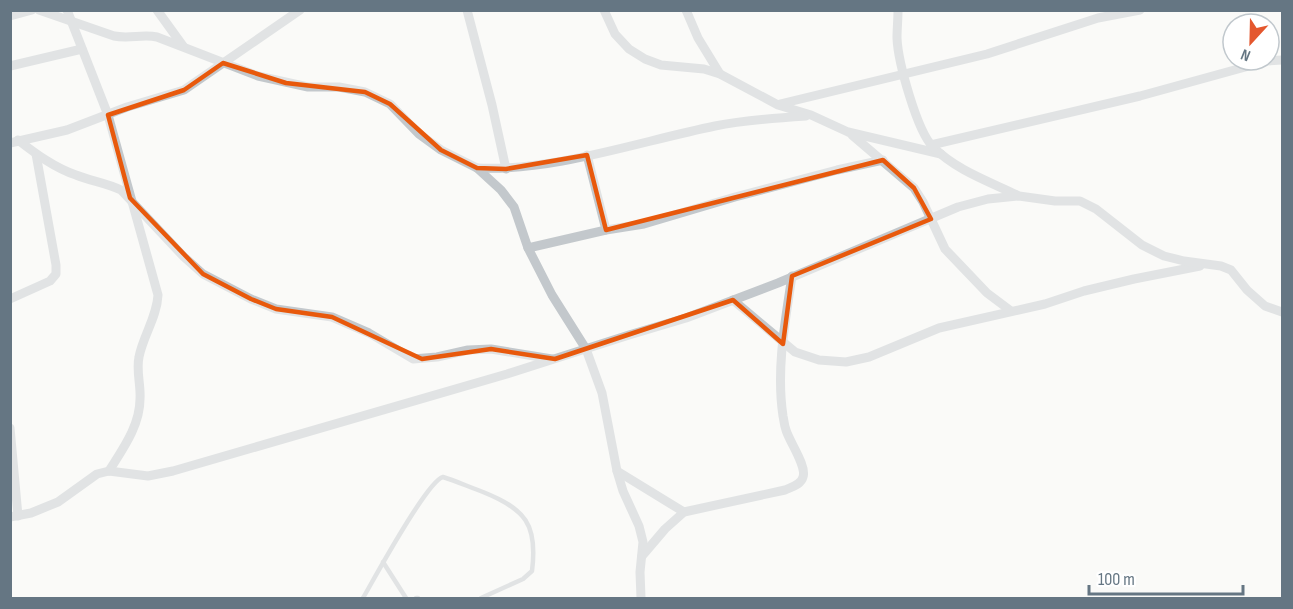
<svg xmlns="http://www.w3.org/2000/svg" width="1293" height="609" viewBox="0 0 1293 609" font-family="'Sofia Sans Condensed',sans-serif">
  <rect width="100%" height="100%" fill="#fafaf8"/>
  <g fill="none" stroke-linecap="round" stroke-linejoin="round">
    <g stroke="#c3c8cc" stroke-width="4.5">
      <path d="M 383,562 L 406,598"/>
      <path d="M 363,598 C 374,579 427,481 443,477 C 456,481 469,487 483,492 C 525,509 538,524 532,571 L 523,579 L 481,598"/>
      <path d="M 416,598 L 418,598"/>
    </g>
    <g stroke="#c3c8cc" stroke-width="9">
      <path d="M 39,10 L 114,36 C 129,39 143,34 157,37 L 258,76 L 308,87 L 339,87 L 365,92 L 390,104 L 419,134 L 441,150 L 477,168 L 501,190 L 514,207 L 528,248 L 552,295 L 586,349 L 602,393 L 617,471 L 623,491 L 639,526 L 643,542 L 640,572 L 641,598"/>
      <path d="M 67,10 L 108,115 L 158,295 C 157,317 143,336 139,357 C 136,371 141,385 140,399 C 140,426 122,450 109,471"/>
      <path d="M 157,10 L 183,46"/>
      <path d="M 467,10 L 492,105 L 506,169"/>
      <path d="M 604,10 L 615,34 L 629,49 L 645,59 L 661,65 L 704,69 L 720,74 L 778,105 L 811,115 L 848,132 L 941,154"/>
      <path d="M 686,10 L 698,38 L 720,74"/>
      <path d="M 898,10 C 898,20 897,29 897,38 C 898,62 917,131 933,147 C 956,170 988,181 1017,195"/>
      <path d="M 10,16 L 32,10"/>
      <path d="M 10,66 L 82,49"/>
      <path d="M 780,104 L 987,54 L 1098,18 L 1140,10"/>
      <path d="M 852,135 L 914,188 L 923,202 L 945,249 L 987,293 L 1011,311"/>
      <path d="M 18,140 C 36,154 55,168 76,175 C 91,181 107,183 121,190 L 184,257 L 203,274 L 251,299 L 276,309 L 332,317 L 369,333 L 413,359 L 437,357 L 468,350 L 491,349 L 552,359"/>
      <path d="M 10,143 L 67,130 L 127,107 L 184,90 L 300,10"/>
      <path d="M 931,145 L 1140,96 L 1267,61 L 1282,60"/>
      <path d="M 587,155 L 606,230"/>
      <path d="M 477,168 C 552,172 641,141 715,126 C 745,120 775,118 806,116"/>
      <path d="M 528,248 L 606,230 L 644,224 L 735,197 L 837,170 L 883,160"/>
      <path d="M 10,299 L 50,281 L 56,274 L 56,265 L 36,154"/>
      <path d="M 733,300 L 795,352 L 819,360 L 846,362 L 869,357 L 939,328 L 1045,304 L 1084,291 L 1134,279 L 1200,266"/>
      <path d="M 10,428 L 18,516"/>
      <path d="M 617,471 L 684,512"/>
      <path d="M 10,517 L 31,513 L 58,502 L 97,474 L 109,471 L 148,476 L 173,471 L 507,374 L 629,335 L 686,318 L 778,283 L 958,207 L 988,199 L 1019,196 L 1055,201 L 1080,201 L 1096,209 L 1142,245 L 1164,256 L 1184,261 L 1221,266 L 1231,270 L 1247,290 L 1265,306 L 1282,312"/>
      <path d="M 642,556 L 665,529 L 684,512 L 785,490 C 791,487 801,485 803,477 C 807,466 789,441 786,430 C 784,425 784,420 783,416 C 776,370 785,322 792,276"/>
    </g>
  </g>
  <path d="M0 0H1293V609H0ZM 223,63 L 286,83 L 365,92 L 390,104 L 441,150 L 477,168 L 506,169 L 587,155 L 606,230 L 883,160 L 914,188 L 931,219 L 792,276 L 783,344 L 733,300 L 555,359 L 491,349 L 422,359 L 332,317 L 276,309 L 251,299 L 203,274 L 130,198 L 108,115 L 184,90 Z" fill="#fafaf8" fill-opacity=".55" fill-rule="evenodd"/>
  <path fill="none" stroke="#e8590c" stroke-width="4.5" stroke-linejoin="round" d="M 223,63 L 286,83 L 365,92 L 390,104 L 441,150 L 477,168 L 506,169 L 587,155 L 606,230 L 883,160 L 914,188 L 931,219 L 792,276 L 783,344 L 733,300 L 555,359 L 491,349 L 422,359 L 332,317 L 276,309 L 251,299 L 203,274 L 130,198 L 108,115 L 184,90 Z"/>
  <rect width="1293" height="609" fill="none" stroke="#657683" stroke-width="24"/>
  <g transform="translate(1251 42) rotate(202)"><circle r="28" fill="#ffffff" stroke="#c1c8cd" stroke-width="1.5"/>
  <path d="M0-4.5L10 22L0 15L-10 22Z" fill="#e4572e"/>
  <text y="-9" font-size="16" font-weight="bold" text-anchor="middle" fill="#657683">N</text>
  </g>
  <path d="M1089 585v9h154v-9" fill="none" stroke="#657683" stroke-width="3"/>
  <text x="1098" y="585" font-size="18" fill="#657683" stroke="#ffffff" stroke-width="4.5" paint-order="stroke">100 m</text>
</svg>
